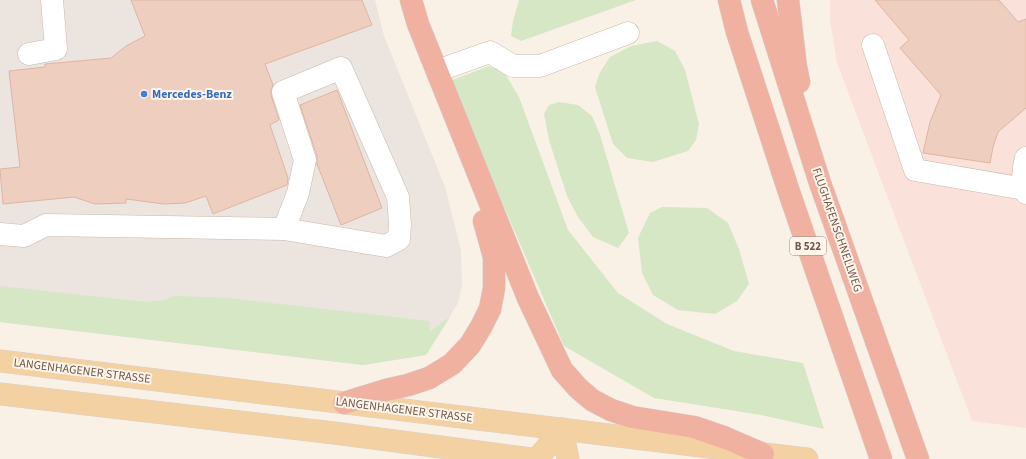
<svg xmlns="http://www.w3.org/2000/svg" width="1026" height="459" viewBox="0 0 1026 459" font-family="'Source Sans 3',sans-serif">
  <rect width="100%" height="100%" fill="#faf1e6"/>
  <path fill="#fae2da" d="M 830,0 L 1026,0 L 1026,428 L 972,421 L 837,63 L 830,20 Z"/>
  <path fill="#ebe4df" d="M 0,0 L 375,0 L 384,36 L 445,187 L 461,250 L 462,285 L 458,303 L 426,355 L 363,365 L 0,322 Z"/>
  <g fill="#d5e7c5">
    <path d="M 519,0 L 636,0 L 521,41 L 511,36 L 513,21 Z"/>
    <path d="M 657,41 L 675,51 L 685,70 L 699,124 L 696,140 L 688,151 L 653,162 L 627,158 L 613,144 L 595,87 L 600,72 L 610,57 L 631,46 Z"/>
    <path d="M 489,66 L 504,72 L 519,97 L 568,230 L 618,293 L 667,324 L 734,351 L 803,363 L 824,429 L 761,415 L 654,398 L 564,346 L 450,81 Z"/>
    <path d="M 559,102 L 578,105 L 592,116 L 600,135 L 629,233 L 618,248 L 593,237 L 578,217 L 567,196 L 549,140 L 544,114 L 549,105 Z"/>
    <path d="M 662,207 L 707,208 L 728,223 L 739,249 L 749,284 L 737,301 L 715,314 L 678,310 L 653,295 L 642,273 L 638,238 L 650,213 Z"/>
    <path d="M 0,286 L 145,302 L 164,300 L 174,296 L 228,298 L 430,321 L 429,332 L 450,317 L 426,355 L 363,365 L 0,322 Z"/>
  </g>
  <g fill="#eecfbf" stroke="#dfb5a1">
    <path d="M 131,0 L 362,0 L 372,25 L 265,64 L 273,85 L 271,90 L 271,95 L 279,120 L 270,125 L 288,178 L 287,185 L 213,214 L 206,196 L 185,203 L 164,204 L 126,199 L 126,203 L 95,204 L 74,197 L 3,204 L 0,169 L 20,167 L 9,71 L 45,67 L 45,64 L 111,58 L 126,46 L 145,36 Z"/>
    <path d="M 875,0 L 999,0 L 1018,22 L 1026,19 L 1026,108 L 998,132 L 993,147 L 990,163 L 923,153 L 930,122 L 941,95 L 900,48 L 909,40 Z"/>
    <path d="M 337,90 L 382,208 L 341,225 L 317,164 L 317,156 L 300,105 Z"/>
  </g>
  <g fill="none" stroke-linecap="round" stroke-linejoin="round">
    <defs>
      <g id="minor">
        <path d="M 873,45 L 915,170 L 1025,189"/>
        <path d="M 29,54 L 56,49 L 52,0"/>
        <path d="M 437,71 L 490,52 L 513,66 L 540,66 L 628,33"/>
        <path d="M 1026,158 C 1023,169 1022,182 1026,193"/>
        <path d="M 0,234 L 24,236 L 46,225 L 284,229 L 386,246 L 399,239 L 400,224 L 398,197 L 341,68 L 283,92 L 305,160 L 298,193 L 284,229"/>
      </g>
      <g id="major">
        <path d="M 0,361 L 807,459"/>
        <path d="M 0,394 L 334,433 L 532,459"/>
        <path d="M 562,429 L 568,459"/>
        <path d="M 537,459 L 562,429"/>
      </g>
      <g id="highway">
        <path d="M 411,0 L 418,24 L 528,298 L 562,370 L 578,388 L 592,400 L 611,410 L 632,417 L 694,427 L 726,438 L 763,454"/>
        <path d="M 729,0 L 737,32 L 789,192 L 881,459"/>
        <path d="M 762,0 L 820,183 L 918,459"/>
        <path d="M 788,0 L 796,67 L 799,82"/>
        <path d="M 344,403 L 386,390 L 408,385 L 429,378 L 452,364 L 470,345 L 481,327 L 490,309 L 494,288 L 494,257 L 484,221"/>
      </g>
    </defs>
    <use href="#minor" stroke="#cbb8ad" stroke-width="23"/>
    <use href="#major" stroke="#d7d0cd" stroke-width="23"/>
    <use href="#highway" stroke="#d7d0cd" stroke-width="23"/>
    <use href="#minor" stroke="#fff" stroke-width="22"/>
    <use href="#major" stroke="#f4d1a3" stroke-width="22"/>
    <use href="#highway" stroke="#f0b1a1" stroke-width="22"/>
  </g>
  <circle fill="#3f7fe0" stroke="#fef5eb" stroke-width="1.5" cx="144" cy="94" r="4"/>
  <g text-anchor="middle" dominant-baseline="central" stroke-width="4" stroke-linejoin="round" paint-order="stroke">
    <rect fill="#fef5eb" stroke="#9b867c" stroke-width="1" x="790" y="237" width="36" height="18" rx="3"/>
    <g font-size="11" font-weight="bold" fill="#71574c">
      <text x="808" y="246">B 522</text>
    </g>
    <g font-size="12" font-weight="bold" fill="#366cbe" stroke="#fef5eb" text-anchor="start">
      <text x="152" y="94">Mercedes-Benz</text>
    </g>
    <g font-size="12" fill="#71574c" stroke="#fef5eb">
      <text transform="translate(837 230) rotate(71)">FLUGHAFENSCHNELLWEG</text>
      <text transform="translate(82 371) rotate(7)">LANGENHAGENER STRASSE</text>
      <text transform="translate(404 410) rotate(7)">LANGENHAGENER STRASSE</text>
    </g>
  </g>
</svg>
